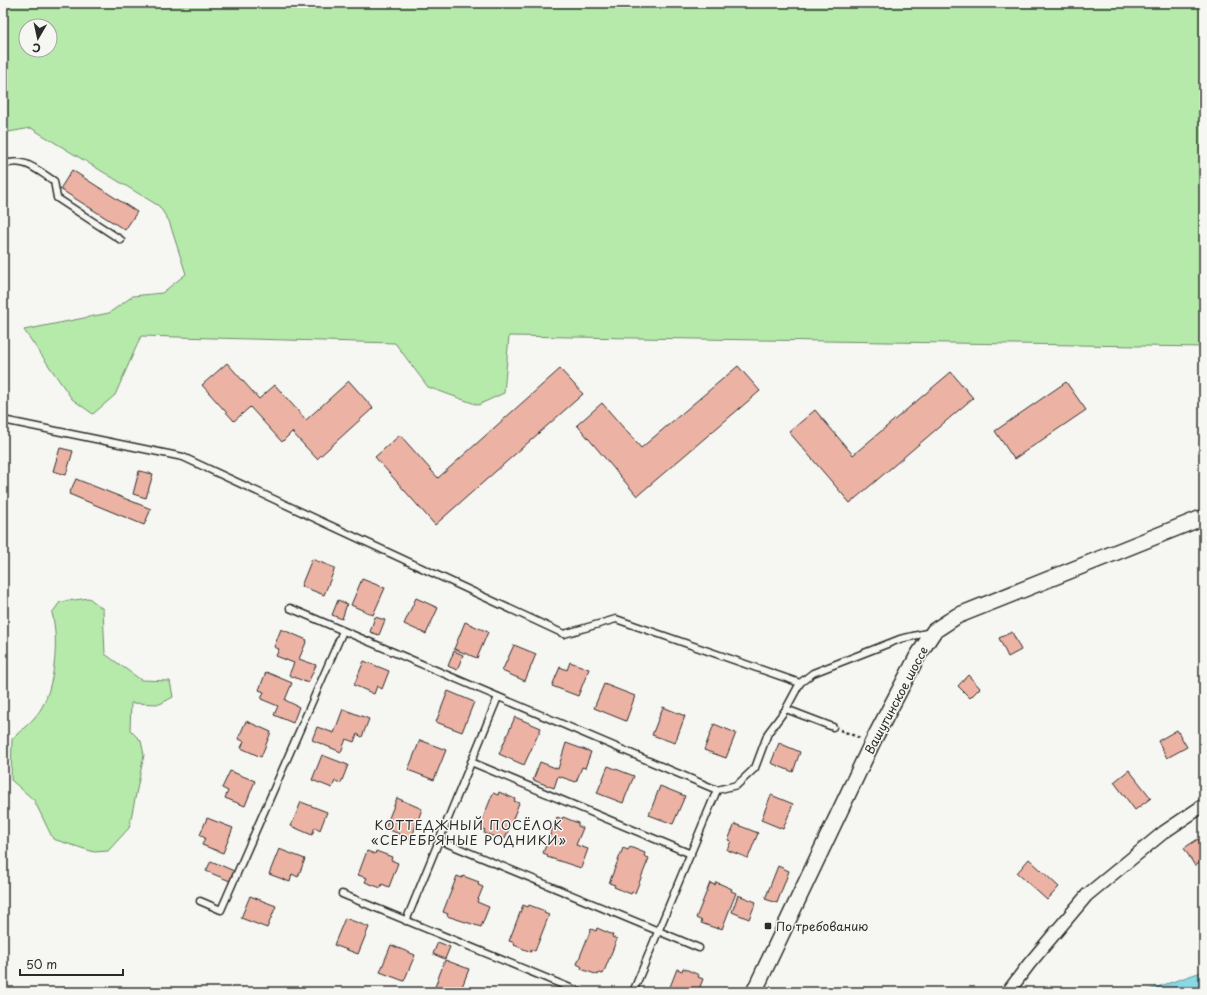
<svg xmlns="http://www.w3.org/2000/svg" width="1207" height="995" viewBox="0 0 1207 995" font-family="'Playpen Sans',sans-serif">
  <rect width="100%" height="100%" fill="#f6f6f2"/>
  <filter id="ink" filterUnits="userSpaceOnUse"><feTurbulence type="fractalNoise" baseFrequency=".025" numOctaves="2"/><feDisplacementMap in="SourceGraphic" scale="8" xChannelSelector="R" yChannelSelector="G"/><feConvolveMatrix kernelMatrix="1 2 1 2 8 2 1 2 1" color-interpolation-filters="sRGB"/></filter>
  <g filter="url(#ink)">
    <g fill="#b6eaab" stroke="#708a6b" fill-rule="evenodd">
      <path d="M 3,3 L 1204,3 L 1204,347 L 509,336 L 504,393 L 478,405 L 428,387 L 395,343 L 141,336 L 115,395 L 93,414 L 72,399 L 24,330 L 109,313 L 133,296 L 162,293 L 186,274 L 169,221 L 159,206 L 31,128 L 3,133 ZM 26,26 L 50,26 L 50,50 L 26,50 Z"/>
      <path d="M 89,598 L 103,609 L 105,654 L 141,680 L 170,681 L 173,697 L 160,704 L 131,703 L 130,730 L 141,741 L 144,755 L 129,828 L 108,851 L 94,852 L 53,839 L 34,800 L 11,780 L 12,739 C 21,730 36,719 42,707 C 55,683 59,640 52,613 L 60,602 Z"/>
    </g>
    <path fill="#88d9e3" stroke="#639399" d="M 1204,971 L 1204,992 L 1143,992 Z"/>
    <g fill="#ecb3a4" stroke="#2b2b2b">
      <path d="M 72,170 L 137,212 L 125,230 L 60,189 Z"/>
      <path d="M 227,363 L 259,399 L 275,385 L 306,420 L 349,381 L 373,408 L 317,459 L 292,432 L 282,442 L 250,407 L 234,421 L 202,385 Z"/>
      <path d="M 738,366 L 760,391 L 637,496 L 577,425 L 602,403 L 641,448 Z"/>
      <path d="M 560,369 L 583,394 L 435,525 L 375,457 L 400,435 L 438,478 Z"/>
      <path d="M 951,372 L 973,398 L 850,503 L 789,432 L 815,410 L 853,455 Z"/>
      <path d="M 1066,382 L 1086,410 L 1014,459 L 995,431 Z"/>
      <path d="M 60,448 L 73,451 L 66,475 L 53,471 Z"/>
      <path d="M 139,471 L 153,474 L 146,498 L 133,494 Z"/>
      <path d="M 76,479 L 151,509 L 144,525 L 69,494 Z"/>
      <path d="M 312,559 L 335,568 L 324,595 L 301,586 Z"/>
      <path d="M 362,579 L 385,588 L 373,615 L 351,605 Z"/>
      <path d="M 416,598 L 438,608 L 426,634 L 404,624 Z"/>
      <path d="M 338,600 L 347,604 L 342,619 L 332,615 Z"/>
      <path d="M 375,617 L 385,620 L 379,635 L 370,632 Z"/>
      <path d="M 465,622 L 488,632 L 477,658 L 454,649 Z"/>
      <path d="M 281,629 L 307,640 L 299,659 L 316,665 L 308,683 L 289,675 L 294,663 L 276,656 L 279,649 L 274,647 Z"/>
      <path d="M 1012,632 L 1021,650 L 1008,657 L 999,638 Z"/>
      <path d="M 514,645 L 536,654 L 525,681 L 502,671 Z"/>
      <path d="M 454,651 L 463,655 L 457,670 L 448,666 Z"/>
      <path d="M 364,661 L 389,671 L 382,689 L 377,686 L 374,694 L 354,685 Z"/>
      <path d="M 570,662 L 589,669 L 578,696 L 552,686 L 560,667 L 567,670 Z"/>
      <path d="M 266,672 L 292,683 L 285,700 L 299,707 L 293,723 L 274,715 L 278,706 L 261,699 L 264,692 L 259,690 Z"/>
      <path d="M 968,675 L 980,688 L 970,698 L 958,686 Z"/>
      <path d="M 604,684 L 635,696 L 626,721 L 594,708 Z"/>
      <path d="M 448,691 L 474,702 L 462,732 L 436,722 Z"/>
      <path d="M 663,707 L 685,716 L 675,743 L 652,735 Z"/>
      <path d="M 343,709 L 369,719 L 362,737 L 357,734 L 354,742 L 346,739 L 341,752 L 312,740 L 317,727 L 334,733 Z"/>
      <path d="M 515,717 L 541,728 L 524,765 L 499,754 Z"/>
      <path d="M 246,721 L 271,732 L 261,757 L 241,748 L 244,741 L 238,739 Z"/>
      <path d="M 714,724 L 736,733 L 726,758 L 704,750 Z"/>
      <path d="M 1177,730 L 1187,747 L 1167,758 L 1158,741 Z"/>
      <path d="M 420,740 L 446,750 L 434,780 L 408,770 Z"/>
      <path d="M 566,743 L 591,752 L 585,768 L 582,767 L 576,782 L 558,776 L 554,788 L 533,780 L 540,762 L 558,769 Z"/>
      <path d="M 779,743 L 800,752 L 793,772 L 771,763 Z"/>
      <path d="M 322,755 L 348,765 L 341,783 L 335,781 L 332,788 L 312,780 Z"/>
      <path d="M 608,766 L 634,776 L 623,803 L 597,793 Z"/>
      <path d="M 1129,770 L 1151,798 L 1135,810 L 1114,782 Z"/>
      <path d="M 230,771 L 255,781 L 245,806 L 225,798 L 228,791 L 222,788 Z"/>
      <path d="M 660,786 L 685,796 L 673,824 L 649,815 Z"/>
      <path d="M 499,792 L 515,799 L 514,801 L 519,803 L 505,839 L 501,837 L 501,839 L 484,833 L 485,830 L 479,828 L 493,793 L 498,795 Z"/>
      <path d="M 771,795 L 793,804 L 783,829 L 761,820 Z"/>
      <path d="M 397,798 L 422,809 L 411,839 L 385,828 Z"/>
      <path d="M 301,802 L 327,812 L 320,830 L 315,827 L 312,835 L 291,826 Z"/>
      <path d="M 557,817 L 562,819 L 563,817 L 578,823 L 578,826 L 583,828 L 576,845 L 588,849 L 581,868 L 547,857 L 548,855 L 543,853 Z"/>
      <path d="M 207,818 L 233,828 L 223,853 L 202,845 L 205,838 L 200,835 Z"/>
      <path d="M 735,824 L 758,833 L 748,858 L 727,850 L 731,841 L 728,840 Z"/>
      <path d="M 1198,839 L 1204,849 L 1204,860 L 1195,866 L 1184,848 Z"/>
      <path d="M 630,847 L 645,853 L 644,856 L 649,858 L 635,893 L 632,892 L 631,894 L 614,887 L 615,885 L 609,883 L 623,848 L 628,850 Z"/>
      <path d="M 279,849 L 305,859 L 298,877 L 292,874 L 290,882 L 269,874 Z"/>
      <path d="M 367,851 L 375,854 L 376,851 L 392,857 L 391,860 L 398,863 L 389,887 L 382,884 L 381,888 L 365,882 L 367,878 L 358,875 Z"/>
      <path d="M 1029,859 L 1059,887 L 1047,900 L 1017,873 Z"/>
      <path d="M 211,861 L 234,871 L 230,881 L 206,871 Z"/>
      <path d="M 778,866 L 789,871 L 777,903 L 765,899 Z"/>
      <path d="M 457,876 L 462,878 L 463,876 L 479,882 L 478,885 L 483,887 L 477,902 L 489,907 L 481,927 L 447,916 L 448,914 L 443,912 Z"/>
      <path d="M 716,882 L 732,889 L 731,891 L 736,893 L 722,929 L 718,927 L 718,929 L 701,923 L 702,921 L 696,918 L 710,883 L 715,885 Z"/>
      <path d="M 738,895 L 756,902 L 749,919 L 732,912 Z"/>
      <path d="M 250,896 L 276,906 L 267,928 L 241,918 Z"/>
      <path d="M 523,905 L 528,907 L 529,905 L 545,911 L 544,913 L 549,915 L 535,951 L 531,949 L 531,952 L 514,945 L 515,943 L 509,941 Z"/>
      <path d="M 345,918 L 369,927 L 358,954 L 334,945 Z"/>
      <path d="M 597,928 L 613,935 L 612,937 L 617,939 L 603,974 L 599,973 L 598,975 L 581,969 L 582,967 L 577,964 L 591,929 L 596,931 Z"/>
      <path d="M 438,942 L 450,947 L 445,959 L 433,954 Z"/>
      <path d="M 391,945 L 415,955 L 404,981 L 380,972 Z"/>
      <path d="M 445,960 L 469,969 L 460,992 L 433,992 Z"/>
      <path d="M 683,968 L 699,975 L 698,977 L 703,979 L 698,992 L 668,992 L 677,969 L 682,971 Z"/>
    </g>
    <g fill="none" stroke-linecap="round" stroke-linejoin="round">
      <defs>
        <g id="service">
          <path d="M 3,165 C 23,156 37,170 54,181 L 57,198 L 121,240"/>
          <path d="M 3,420 L 183,457 L 564,634 L 616,619 L 800,683"/>
          <path d="M 290,608 L 717,790"/>
          <path d="M 786,709 L 833,727"/>
          <path d="M 471,762 L 691,854"/>
          <path d="M 439,840 L 699,948"/>
          <path d="M 342,894 L 580,992"/>
          <path d="M 200,901 L 221,910 L 343,631"/>
          <path d="M 406,921 L 498,697"/>
          <path d="M 633,992 L 717,790 L 737,785 L 755,768 L 768,733 L 786,709 L 800,683 L 813,673 L 900,639 L 931,632"/>
        </g>
        <path id="minor" d="M 1008,992 L 1029,964 L 1087,895 L 1164,832 L 1204,805"/>
        <path id="tertiary" d="M 754,992 L 874,739 L 917,657 L 934,631 L 957,616 L 1204,517"/>
      </defs>
      <use href="#service" stroke="#2b2b2b" stroke-width="9"/>
      <use href="#minor" stroke="#2b2b2b" stroke-width="15"/>
      <use href="#tertiary" stroke="#2b2b2b" stroke-width="18"/>
      <path stroke="#2b2b2b" stroke-width="2.5" stroke-dasharray="3 3" stroke-linecap="butt" d="M 840,730 L 860,738"/>
      <use href="#service" stroke="#f6f6f2" stroke-width="6"/>
      <use href="#minor" stroke="#f6f6f2" stroke-width="12"/>
      <use href="#tertiary" stroke="#f6f6f2" stroke-width="15"/>
    </g>
  </g>
  <rect fill="#2b2b2b" stroke="#f6f6f2" stroke-width="1.5" x="764" y="922" width="8" height="8" rx="2"/>
  <g text-anchor="middle" dominant-baseline="central" stroke-width="3" stroke-linejoin="round" paint-order="stroke">
    <g font-size="12" fill="#2b2b2b" stroke="#f6f6f2">
      <text transform="translate(896 700) rotate(-62)">Вашутинское шоссе</text>
    </g>
    <g font-size="12" fill="#2b2b2b" stroke="#f6f6f2" text-anchor="start">
      <text x="776" y="926">По требованию</text>
    </g>
    <g font-size="13" letter-spacing="1" fill="#2b2b2b" stroke="#f6f6f2">
      <text x="469" y="824">КОТТЕДЖНЫЙ ПОСЁЛОК<tspan x="469" dy="15">«СЕРЕБРЯНЫЕ РОДНИКИ»</tspan></text>
    </g>
  </g>
  <rect width="1207" height="995" fill="none" stroke="#f6f6f2" stroke-width="16"/>
  <rect x="8" y="8" width="1191" height="979" fill="none" stroke="#2b2b2b" stroke-width="1.5" filter="url(#ink)"/>
  <g transform="translate(38 38) rotate(189)"><circle r="19" fill="#f6f6f2" stroke="#a5a5a2"/>
  <path d="M0-3L7 15L0 10L-7 15Z" fill="#2b2b2b"/>
  <text y="-6" font-size="11" font-weight="bold" text-anchor="middle" fill="#2b2b2b">С</text>
  </g>
  <path d="M20 969v6h103v-6" fill="none" stroke="#2b2b2b" stroke-width="2"/>
  <text x="26" y="969" font-size="12" fill="#2b2b2b" stroke="#f6f6f2" stroke-width="3" paint-order="stroke">50 m</text>
</svg>
